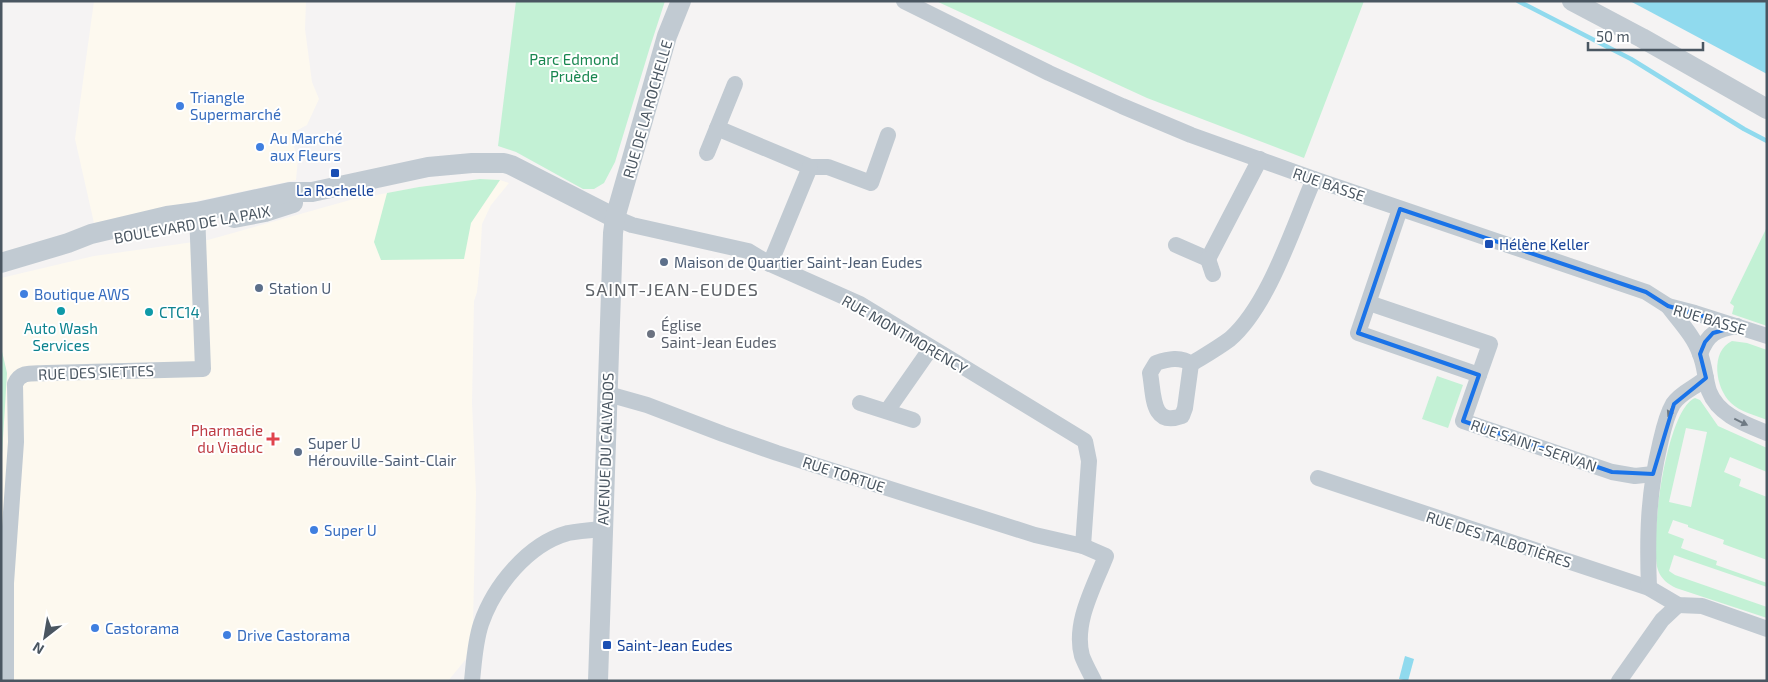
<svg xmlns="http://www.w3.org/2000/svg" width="1768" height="682" viewBox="0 0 1768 682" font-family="'Exo 2',sans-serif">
  <rect width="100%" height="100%" fill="#f5f3f3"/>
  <g fill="#fdf9ef">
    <path d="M 94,1 L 306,1 L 305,29 L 312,82 L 319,99 L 307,125 L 296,131 L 293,144 L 298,159 L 296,180 L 94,223 L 75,139 Z"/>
    <path d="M 480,179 L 500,180 L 509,183 L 491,205 L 482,224 L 480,262 L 477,292 L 474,301 L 472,403 L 476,493 L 473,623 L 466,659 L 448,681 L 1,681 L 1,471 L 7,373 L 1,347 L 1,278 L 94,256 L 208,240 L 350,200 L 419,187 Z"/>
  </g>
  <g fill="#c3f1d5" fill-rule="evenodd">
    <path d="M 516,1 L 665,1 L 650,47 L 615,162 L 604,183 L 594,189 L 583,189 L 516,152 L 498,146 Z"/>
    <path d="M 936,1 L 1364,1 L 1304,158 L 1147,98 Z"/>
    <path d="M 480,179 L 500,180 L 471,223 L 464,259 L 381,260 L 374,242 L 387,193 L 419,187 Z"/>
    <path d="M 1767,227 L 1767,326 L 1732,314 L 1734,306 L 1730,303 Z"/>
    <path d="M 1732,341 L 1747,343 L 1767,350 L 1767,420 C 1755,415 1740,412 1731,403 C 1715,388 1710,351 1732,341 Z"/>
    <path d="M 1,347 L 7,373 L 1,471 Z"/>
    <path d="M 1437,376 L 1463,385 L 1448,428 L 1422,419 Z"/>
    <path d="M 1695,398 L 1700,400 L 1718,426 L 1767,448 L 1767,472 L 1730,457 L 1724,472 L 1741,479 L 1739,486 L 1767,497 L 1767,560 L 1723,544 L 1724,540 L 1688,527 L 1688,525 L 1673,520 L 1668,533 L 1684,539 L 1681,548 L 1717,561 L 1716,565 L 1767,583 L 1767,587 L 1674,555 L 1669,571 L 1675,575 L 1767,607 L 1767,618 L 1676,588 C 1668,584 1661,579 1658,570 C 1649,542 1666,409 1695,398 ZM 1686,428 L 1707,432 L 1691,507 L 1669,502 Z"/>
  </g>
  <g fill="#90daee">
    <path d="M 1630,1 L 1767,1 L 1767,74 Z"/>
    <path d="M 1405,656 L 1414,659 L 1408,681 L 1399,679 Z"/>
  </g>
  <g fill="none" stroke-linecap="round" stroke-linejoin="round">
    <path stroke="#90daee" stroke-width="4.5" d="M 1518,1 L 1631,59 L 1744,129 L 1767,141"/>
    <g stroke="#c1cad2" stroke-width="16">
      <path d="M 904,1 L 1049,73 L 1122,106 L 1191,135 L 1314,179 L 1646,292 L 1668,306 L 1695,313 L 1767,336"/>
      <path d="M 717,128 L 810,167 L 828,167 L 871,183 L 888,135"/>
      <path d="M 707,153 L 735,84"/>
      <path d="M 1400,209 L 1358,333 L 1479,375 L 1463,421 L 1612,472 L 1635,476 L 1653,474"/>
      <path d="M 615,218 L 632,225 L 748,251 L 770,264 L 860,304 L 1085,441 L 1089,461 L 1083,546"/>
      <path d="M 1176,245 L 1208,259 L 1260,159"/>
      <path d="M 1208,259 L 1213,274"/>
      <path d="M 770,264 L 810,167"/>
      <path d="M 1369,303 L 1490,344 L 1479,375"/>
      <path d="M 1668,306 C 1679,321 1694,336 1700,354 C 1705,366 1705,379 1709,391 C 1718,415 1745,424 1767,433"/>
      <path d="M 1700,354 C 1708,333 1716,330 1737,326"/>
      <path d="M 1191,364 C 1181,356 1168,359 1156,363 L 1150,373 C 1154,395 1151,427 1182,416 L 1185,408 L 1191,364 C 1204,356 1218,348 1230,339 C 1269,305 1293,227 1314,179"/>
      <path d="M 608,394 L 647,405 L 723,434 L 777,453 L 1035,535 L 1083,546 L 1106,556 C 1094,587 1073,623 1082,656 C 1085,664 1090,673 1094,681"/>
      <path d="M 860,403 L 913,420"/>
      <path d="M 887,411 L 931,348"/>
      <path d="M 1318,478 L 1649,588 L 1678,605 L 1702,606 L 1767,629"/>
      <path d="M 1649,588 C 1647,537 1648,494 1660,444 C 1663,431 1666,416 1673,404 C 1681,392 1695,388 1706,378"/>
      <path d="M 6,681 L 6,583 L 16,442 L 15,384 C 21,370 34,374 47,373 L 203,369 L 197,212"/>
      <path d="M 472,681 C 474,662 475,642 481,624 C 494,586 528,544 568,533 C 579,531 591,530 602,529"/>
      <path d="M 1619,681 L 1662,620 L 1678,605"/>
    </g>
    <g stroke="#c1cad2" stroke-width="20">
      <path d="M 1572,1 L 1642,38 L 1767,109"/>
      <path d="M 234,218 L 265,212 L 293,203"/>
      <path d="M 1,263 L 68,243 L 91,234 L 167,216 L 197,212 L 290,192 L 312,192 L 428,167 L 472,163 L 504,163 L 511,165 L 615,218"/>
      <path d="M 598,681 L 613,233 L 615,218 L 667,36 L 681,1"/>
    </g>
  </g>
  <defs><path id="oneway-solid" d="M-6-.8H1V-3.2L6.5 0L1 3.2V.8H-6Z" transform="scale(1.25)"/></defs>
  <g fill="#6e7983">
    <use href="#oneway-solid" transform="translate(1671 410) rotate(116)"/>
    <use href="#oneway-solid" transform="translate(1741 422) rotate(26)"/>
  </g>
  <path fill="none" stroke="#1a73e8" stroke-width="4" stroke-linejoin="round" d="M 1400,209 L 1646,292 L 1668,306 L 1738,326 L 1713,333 L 1705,342 L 1700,354 L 1706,378 L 1674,404 L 1653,474 L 1612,472 L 1463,421 L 1479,375 L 1358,333 Z"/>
  <g fill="#3f7fe0" stroke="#fff" stroke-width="2">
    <circle cx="180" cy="106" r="5"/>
    <circle cx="260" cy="147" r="5"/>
    <circle cx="24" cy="294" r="5"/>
    <circle cx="314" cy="530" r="5"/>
    <circle cx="95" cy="628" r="5"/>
    <circle cx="227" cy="635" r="5"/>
  </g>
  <g fill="#1a4fb4" stroke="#fff" stroke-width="2">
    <rect x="330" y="168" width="10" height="10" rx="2.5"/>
    <rect x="1484" y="239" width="10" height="10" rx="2.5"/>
    <rect x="602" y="640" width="10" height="10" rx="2.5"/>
  </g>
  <g fill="#5c6f8a" stroke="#fff" stroke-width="2">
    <circle cx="664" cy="262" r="5"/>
    <circle cx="259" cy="288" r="5"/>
    <circle cx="298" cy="452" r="5"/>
  </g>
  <g fill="#0f9aa8" stroke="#fff" stroke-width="2">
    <circle cx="61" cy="311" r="5"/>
    <circle cx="149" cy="312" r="5"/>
  </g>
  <circle fill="#6b7280" stroke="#fff" stroke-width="2" cx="651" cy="334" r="5"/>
  <path fill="#e0444e" stroke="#fff" stroke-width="2" d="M270.5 431.5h5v5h5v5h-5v5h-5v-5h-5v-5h5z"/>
  <g text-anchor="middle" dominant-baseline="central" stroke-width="4" stroke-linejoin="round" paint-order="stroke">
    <g font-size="15" fill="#17864f" stroke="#fff">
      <text x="574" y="59">Parc Edmond<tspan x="574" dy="17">Pruède</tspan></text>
    </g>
    <g font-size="15" fill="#366cbe" stroke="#fff" text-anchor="start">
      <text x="190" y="97">Triangle<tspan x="190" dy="17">Supermarché</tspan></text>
      <text x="270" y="138">Au Marché<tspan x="270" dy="17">aux Fleurs</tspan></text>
      <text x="34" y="294">Boutique AWS</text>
      <text x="324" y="530">Super U</text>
      <text x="105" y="628">Castorama</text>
      <text x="237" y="635">Drive Castorama</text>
    </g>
    <g font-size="15" fill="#4a5661" stroke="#fff">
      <text transform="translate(647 109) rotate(-74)">RUE DE LA ROCHELLE</text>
      <text transform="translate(1329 184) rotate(19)">RUE BASSE</text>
      <text transform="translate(192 224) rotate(-10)">BOULEVARD DE LA PAIX</text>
      <text transform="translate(1710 319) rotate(16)">RUE BASSE</text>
      <text transform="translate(905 334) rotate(30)">RUE MONTMORENCY</text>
      <text transform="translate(96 372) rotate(-2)">RUE DES SIETTES</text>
      <text transform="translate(1534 445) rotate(19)">RUE SAINT-SERVAN</text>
      <text transform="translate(605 449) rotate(-88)">AVENUE DU CALVADOS</text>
      <text transform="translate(844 474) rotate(18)">RUE TORTUE</text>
      <text transform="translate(1499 539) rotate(18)">RUE DES TALBOTIÈRES</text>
    </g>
    <g font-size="15" fill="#164399" stroke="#fff" text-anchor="start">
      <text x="335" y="190" text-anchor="middle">La Rochelle</text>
      <text x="1499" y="244">Hélène Keller</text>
      <text x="617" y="645">Saint-Jean Eudes</text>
    </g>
    <g font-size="15" fill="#4e5e75" stroke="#fff" text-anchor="start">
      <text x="674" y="262">Maison de Quartier Saint-Jean Eudes</text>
      <text x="269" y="288">Station U</text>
      <text x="308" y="443">Super U<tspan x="308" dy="17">Hérouville-Saint-Clair</tspan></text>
    </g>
    <g font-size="15" fill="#0d838f" stroke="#fff" text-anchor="start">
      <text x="159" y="312">CTC14</text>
      <text x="61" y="328" text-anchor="middle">Auto Wash<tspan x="61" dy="17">Services</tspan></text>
    </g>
    <g font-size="15" fill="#5b616d" stroke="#fff" text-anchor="start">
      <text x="661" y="325">Église<tspan x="661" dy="17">Saint-Jean Eudes</tspan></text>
    </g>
    <g font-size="15" fill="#be3a42" stroke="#fff" text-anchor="end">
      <text x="263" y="430">Pharmacie<tspan x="263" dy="17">du Viaduc</tspan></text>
    </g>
    <g font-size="18" letter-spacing="1" fill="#5f6368" stroke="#fff">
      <text x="672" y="289">SAINT-JEAN-EUDES</text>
    </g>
  </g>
  <rect width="1768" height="682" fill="none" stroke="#4a5661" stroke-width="5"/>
  <g transform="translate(45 637) rotate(211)" stroke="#ffffff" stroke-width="4" paint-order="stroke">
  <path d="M0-4L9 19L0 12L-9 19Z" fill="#4a5661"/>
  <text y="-8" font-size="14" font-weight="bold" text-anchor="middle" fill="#4a5661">N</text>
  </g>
  <path d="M1588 42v8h115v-8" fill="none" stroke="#4a5661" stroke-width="2.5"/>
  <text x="1596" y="42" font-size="15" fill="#4a5661" stroke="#ffffff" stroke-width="4" paint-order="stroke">50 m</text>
</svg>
